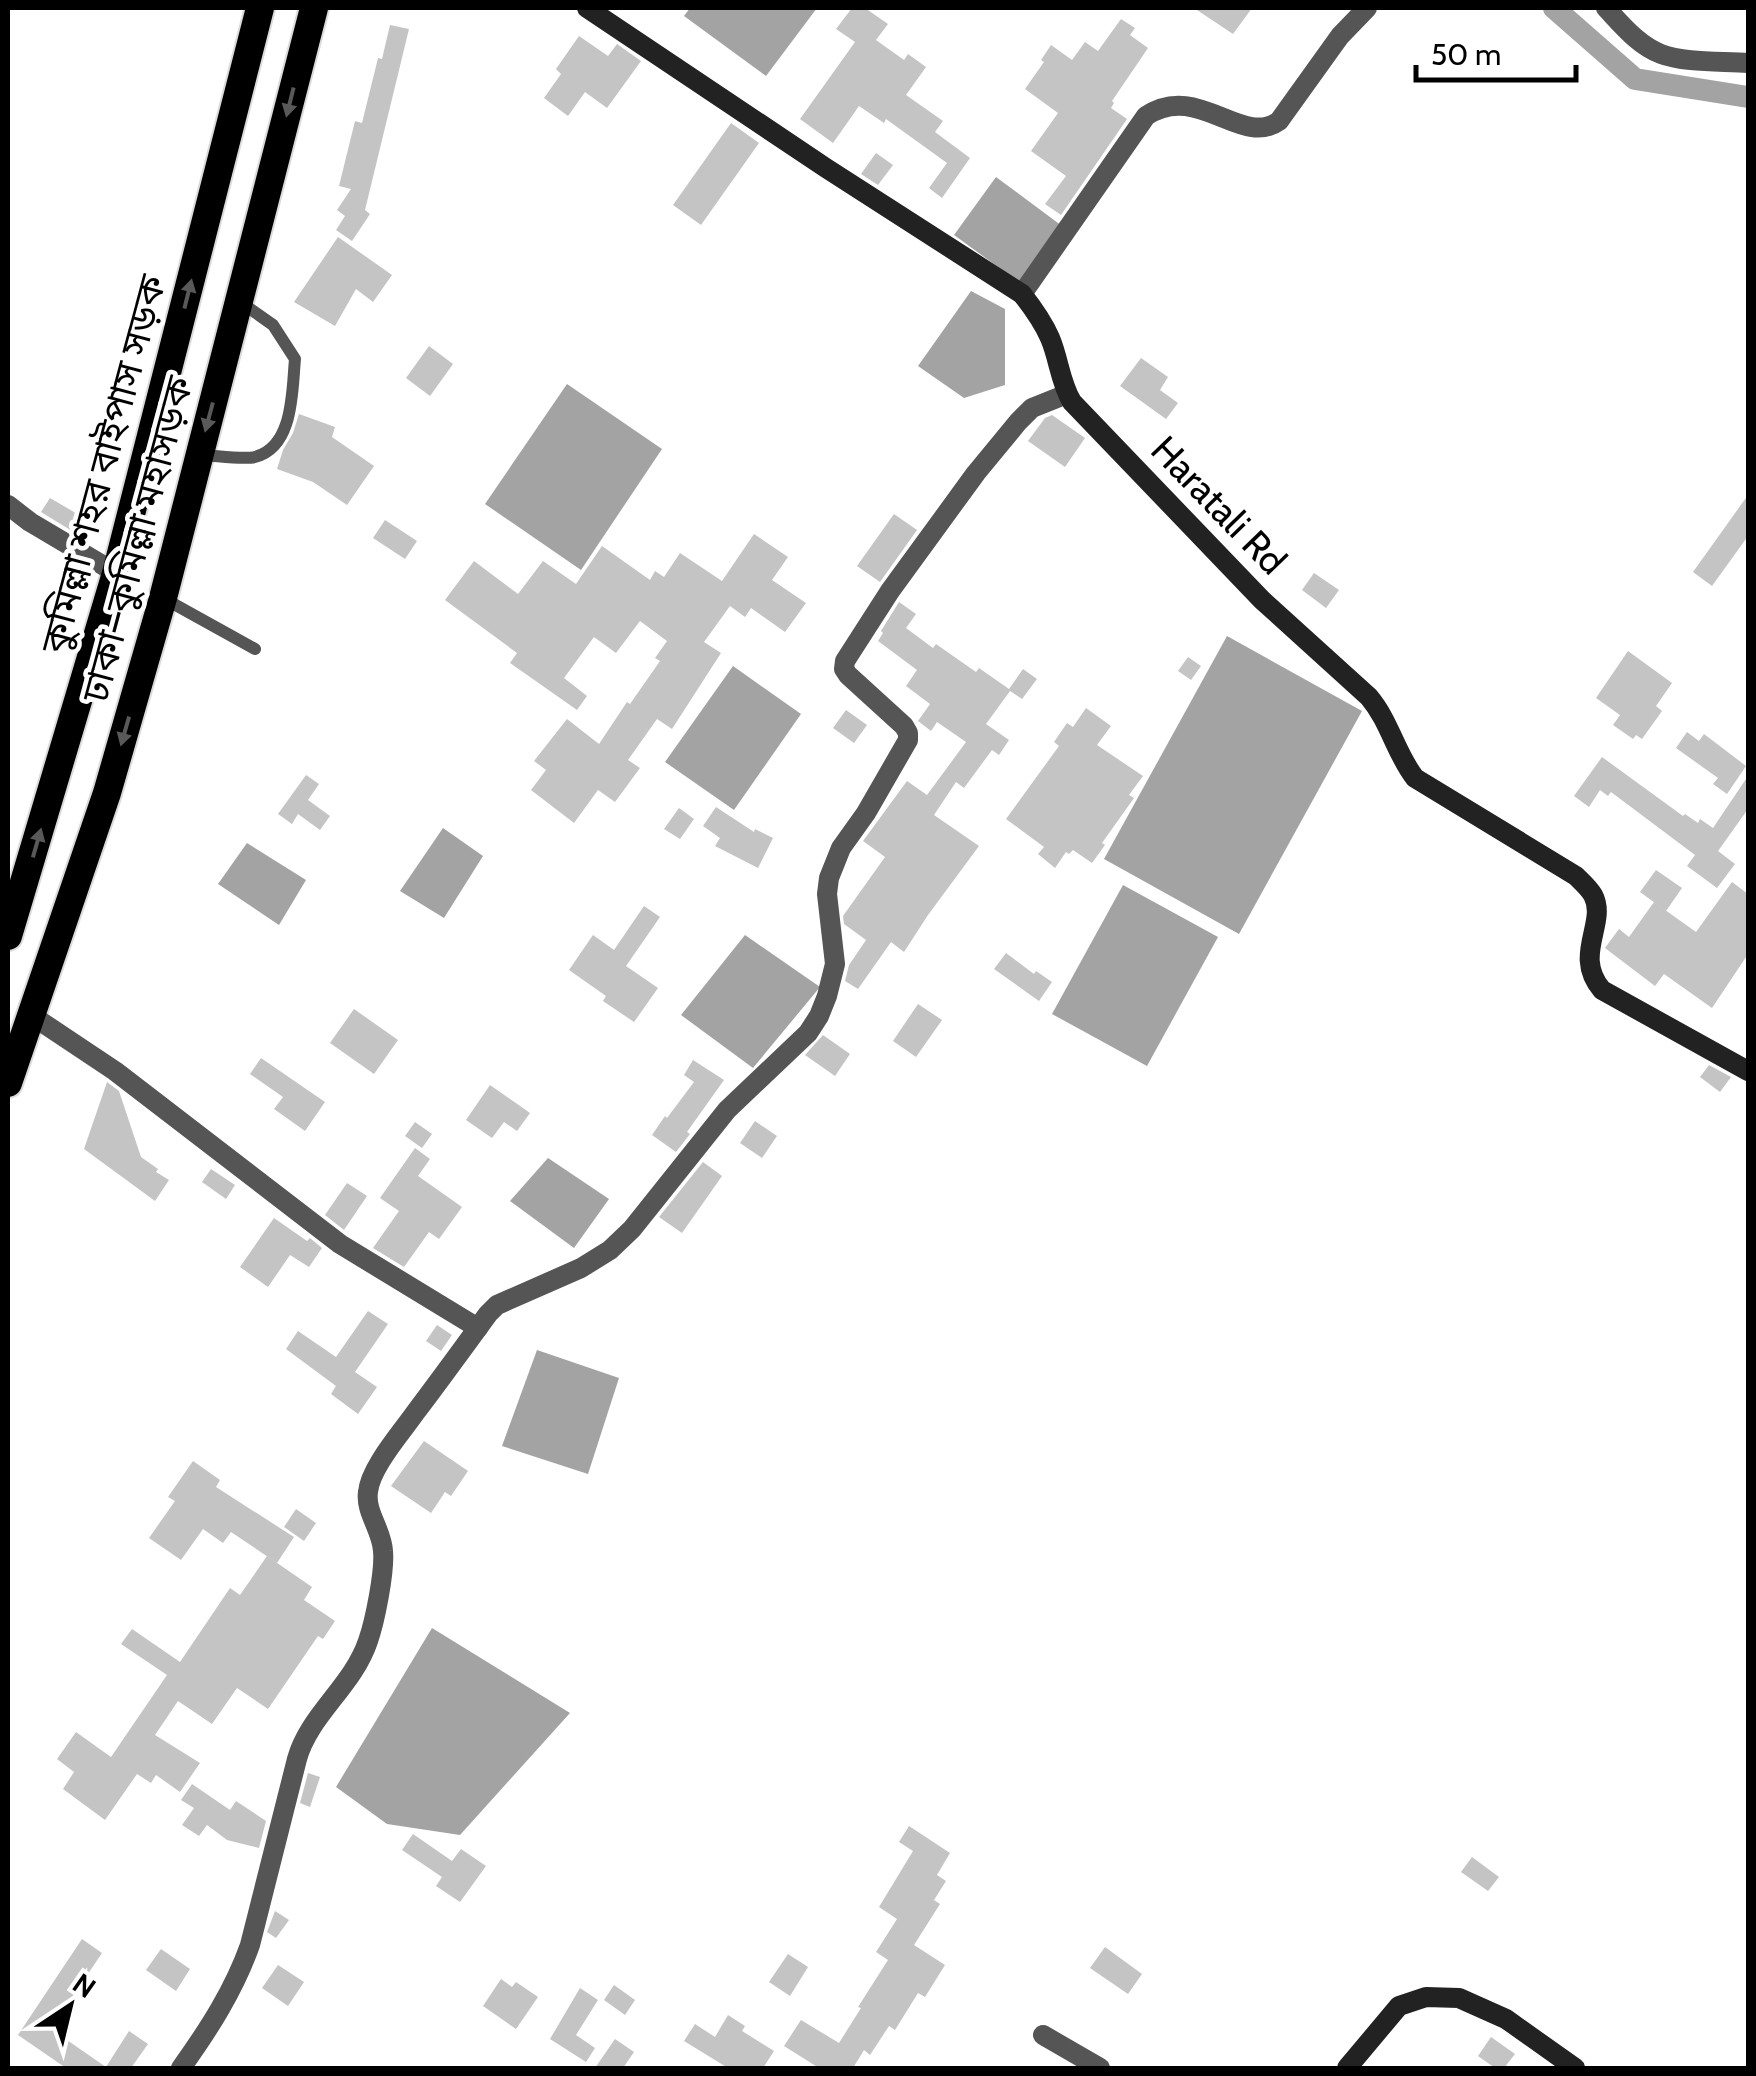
<svg xmlns="http://www.w3.org/2000/svg" width="1756" height="2076" viewBox="0 0 1756 2076" font-family="Cabin,'Noto Sans Bengali',sans-serif">
  <rect width="100%" height="100%" fill="#fff"/>
  <g fill="#a3a3a3">
    <path d="M 690,8 L 817,8 L 766,76 L 684,16 Z"/>
    <path d="M 996,177 L 1062,226 L 1020,283 L 954,235 Z"/>
    <path d="M 971,291 L 1005,309 L 1005,385 L 964,398 L 918,366 Z"/>
    <path d="M 567,384 L 662,449 L 581,570 L 485,504 Z"/>
    <path d="M 1227,636 L 1362,711 L 1239,934 L 1104,859 Z"/>
    <path d="M 733,666 L 801,714 L 734,810 L 665,762 Z"/>
    <path d="M 443,828 L 483,856 L 444,918 L 400,891 Z"/>
    <path d="M 247,843 L 306,880 L 279,925 L 218,884 Z"/>
    <path d="M 1123,885 L 1218,937 L 1147,1066 L 1052,1014 Z"/>
    <path d="M 745,935 L 820,987 L 753,1068 L 681,1015 Z"/>
    <path d="M 548,1158 L 609,1199 L 574,1248 L 510,1201 Z"/>
    <path d="M 537,1350 L 619,1378 L 588,1474 L 502,1446 Z"/>
    <path d="M 432,1628 L 570,1713 L 460,1835 L 387,1824 L 336,1787 Z"/>
  </g>
  <g fill="none" stroke-linecap="round" stroke-linejoin="round">
    <path stroke="#a3a3a3" stroke-width="22" d="M 1554,8 L 1635,79 L 1748,97"/>
  </g>
  <g fill="#c4c4c4">
    <path d="M 852,8 L 865,8 L 888,24 L 876,40 L 904,60 L 908,54 L 926,67 L 906,95 L 943,121 L 935,132 L 970,158 L 942,198 L 929,188 L 947,163 L 886,119 L 884,123 L 859,106 L 833,143 L 800,119 L 855,42 L 836,29 Z"/>
    <path d="M 1194,8 L 1252,8 L 1233,34 Z"/>
    <path d="M 1121,19 L 1135,28 L 1130,35 L 1148,48 L 1112,101 L 1114,103 L 1111,108 L 1127,119 L 1061,215 L 1045,204 L 1066,176 L 1031,151 L 1058,113 L 1025,89 L 1044,62 L 1041,60 L 1051,45 L 1072,60 L 1085,42 L 1098,51 Z"/>
    <path d="M 390,25 L 409,29 L 365,210 L 370,214 L 352,241 L 336,230 L 345,216 L 337,210 L 351,189 L 339,186 L 355,121 L 362,123 L 378,58 L 382,59 Z"/>
    <path d="M 579,36 L 608,56 L 617,44 L 641,61 L 607,108 L 585,92 L 568,116 L 544,98 L 561,74 L 556,69 Z"/>
    <path d="M 731,123 L 759,143 L 701,225 L 673,205 Z"/>
    <path d="M 876,153 L 893,165 L 878,185 L 861,174 Z"/>
    <path d="M 338,237 L 392,275 L 373,302 L 356,289 L 335,326 L 294,302 Z"/>
    <path d="M 429,346 L 453,364 L 430,396 L 406,378 Z"/>
    <path d="M 1141,358 L 1168,377 L 1160,390 L 1178,403 L 1166,419 L 1120,386 Z"/>
    <path d="M 299,414 L 335,427 L 332,437 L 374,466 L 347,505 L 313,482 L 277,469 L 283,450 L 293,433 Z"/>
    <path d="M 1052,415 L 1085,438 L 1065,467 L 1028,441 L 1045,418 Z"/>
    <path d="M 1748,495 L 1748,536 L 1712,586 L 1693,572 Z"/>
    <path d="M 50,498 L 86,519 L 77,534 L 41,512 Z"/>
    <path d="M 894,514 L 917,530 L 880,582 L 857,566 Z"/>
    <path d="M 385,520 L 417,541 L 405,559 L 373,538 Z"/>
    <path d="M 754,534 L 788,557 L 772,580 L 806,603 L 785,632 L 751,608 L 745,617 L 730,606 L 704,642 L 721,653 L 672,729 L 657,719 L 628,760 L 640,768 L 615,802 L 598,790 L 574,823 L 531,790 L 546,770 L 534,761 L 567,719 L 599,744 L 627,702 L 630,704 L 660,661 L 655,658 L 667,641 L 640,621 L 616,653 L 594,637 L 564,678 L 587,696 L 577,710 L 510,663 L 517,653 L 445,600 L 474,561 L 518,594 L 543,561 L 576,584 L 602,546 L 650,580 L 655,571 L 664,577 L 680,553 L 722,581 Z"/>
    <path d="M 1314,573 L 1339,590 L 1326,608 L 1302,590 Z"/>
    <path d="M 899,602 L 916,614 L 906,628 L 933,648 L 936,644 L 976,672 L 979,668 L 1009,689 L 1023,669 L 1037,679 L 1022,699 L 1010,691 L 986,724 L 1009,740 L 999,755 L 992,750 L 964,788 L 956,782 L 934,815 L 979,846 L 928,915 L 904,952 L 891,942 L 858,989 L 845,981 L 849,965 L 866,940 L 844,924 L 843,916 L 885,857 L 863,841 L 907,781 L 927,795 L 966,742 L 937,722 L 931,731 L 918,721 L 930,704 L 906,686 L 917,670 L 878,641 L 883,633 L 881,631 Z"/>
    <path d="M 1628,651 L 1672,683 L 1656,706 L 1662,711 L 1642,739 L 1636,735 L 1633,739 L 1613,725 L 1620,715 L 1596,698 Z"/>
    <path d="M 1188,657 L 1201,666 L 1191,680 L 1178,671 Z"/>
    <path d="M 1086,708 L 1111,726 L 1097,745 L 1143,776 L 1129,795 L 1134,798 L 1102,843 L 1105,845 L 1092,863 L 1073,850 L 1069,854 L 1066,852 L 1055,868 L 1038,854 L 1044,847 L 1006,819 L 1059,746 L 1054,742 L 1067,723 L 1073,727 Z"/>
    <path d="M 846,710 L 867,725 L 854,743 L 833,728 Z"/>
    <path d="M 1687,732 L 1699,741 L 1704,734 L 1746,766 L 1727,794 L 1713,784 L 1718,778 L 1676,748 Z"/>
    <path d="M 1602,757 L 1683,816 L 1685,814 L 1698,823 L 1700,819 L 1713,828 L 1748,776 L 1748,809 L 1718,851 L 1735,864 L 1717,888 L 1687,866 L 1695,855 L 1611,792 L 1608,796 L 1600,790 L 1589,807 L 1574,796 Z"/>
    <path d="M 306,775 L 319,784 L 308,800 L 330,816 L 320,830 L 298,814 L 292,824 L 278,814 Z"/>
    <path d="M 716,807 L 754,832 L 755,829 L 773,838 L 758,868 L 715,846 L 720,838 L 703,826 Z"/>
    <path d="M 679,808 L 694,819 L 680,839 L 664,829 Z"/>
    <path d="M 1656,870 L 1682,888 L 1666,911 L 1640,892 Z"/>
    <path d="M 1732,882 L 1748,894 L 1748,954 L 1712,1008 L 1664,974 L 1655,986 L 1605,948 L 1619,929 L 1629,937 L 1654,902 L 1696,932 Z"/>
    <path d="M 644,906 L 660,917 L 626,966 L 658,988 L 634,1022 L 603,1001 L 606,996 L 569,970 L 593,935 L 614,950 Z"/>
    <path d="M 1006,953 L 1034,974 L 1036,971 L 1052,982 L 1039,1001 L 994,969 Z"/>
    <path d="M 918,1004 L 942,1020 L 916,1057 L 893,1041 Z"/>
    <path d="M 354,1009 L 398,1040 L 374,1074 L 330,1043 Z"/>
    <path d="M 823,1035 L 850,1054 L 835,1076 L 805,1055 Z"/>
    <path d="M 261,1058 L 325,1102 L 305,1131 L 274,1109 L 283,1097 L 250,1074 Z"/>
    <path d="M 693,1060 L 724,1080 L 687,1132 L 690,1134 L 676,1152 L 652,1135 L 665,1116 L 667,1118 L 694,1082 L 684,1075 Z"/>
    <path d="M 1709,1065 L 1731,1077 L 1720,1092 L 1700,1077 Z"/>
    <path d="M 107,1082 L 119,1091 L 141,1157 L 158,1169 L 156,1172 L 169,1180 L 155,1201 L 84,1149 Z"/>
    <path d="M 490,1085 L 530,1113 L 517,1131 L 504,1122 L 492,1138 L 466,1120 Z"/>
    <path d="M 755,1121 L 777,1136 L 762,1158 L 740,1143 Z"/>
    <path d="M 415,1122 L 432,1134 L 422,1148 L 405,1136 Z"/>
    <path d="M 415,1148 L 430,1159 L 418,1176 L 462,1207 L 439,1239 L 429,1232 L 404,1267 L 373,1248 L 399,1211 L 380,1198 Z"/>
    <path d="M 703,1162 L 722,1176 L 682,1233 L 659,1217 Z"/>
    <path d="M 211,1169 L 235,1185 L 226,1199 L 202,1182 Z"/>
    <path d="M 347,1183 L 367,1196 L 344,1230 L 325,1215 Z"/>
    <path d="M 274,1218 L 307,1241 L 310,1238 L 322,1248 L 309,1267 L 290,1255 L 268,1287 L 240,1267 Z"/>
    <path d="M 368,1311 L 388,1324 L 355,1372 L 377,1387 L 358,1414 L 331,1394 L 336,1386 L 286,1349 L 298,1331 L 336,1357 Z"/>
    <path d="M 437,1325 L 452,1335 L 441,1351 L 426,1341 Z"/>
    <path d="M 424,1441 L 468,1471 L 451,1496 L 445,1492 L 431,1513 L 391,1486 Z"/>
    <path d="M 193,1461 L 220,1480 L 216,1487 L 294,1537 L 277,1563 L 231,1532 L 223,1543 L 203,1529 L 181,1560 L 149,1538 L 175,1501 L 168,1497 Z"/>
    <path d="M 296,1509 L 316,1523 L 304,1541 L 284,1527 Z"/>
    <path d="M 267,1556 L 312,1587 L 304,1600 L 335,1621 L 323,1639 L 318,1636 L 268,1709 L 237,1688 L 212,1724 L 178,1701 L 155,1735 L 200,1763 L 180,1792 L 156,1775 L 151,1783 L 137,1774 L 105,1820 L 63,1789 L 74,1772 L 57,1759 L 76,1732 L 111,1757 L 167,1675 L 121,1644 L 132,1629 L 180,1662 L 230,1588 L 240,1595 Z"/>
    <path d="M 308,1773 L 320,1777 L 310,1807 L 300,1803 Z"/>
    <path d="M 192,1784 L 230,1810 L 236,1801 L 266,1821 L 259,1848 L 227,1840 L 207,1825 L 199,1836 L 182,1825 L 194,1808 L 181,1800 Z"/>
    <path d="M 909,1826 L 950,1853 L 937,1875 L 946,1881 L 934,1900 L 940,1904 L 914,1945 L 945,1965 L 925,1997 L 918,1993 L 895,2030 L 889,2026 L 870,2055 L 864,2050 L 853,2068 L 819,2068 L 784,2046 L 801,2020 L 839,2043 L 861,2008 L 858,2007 L 888,1960 L 876,1952 L 897,1919 L 879,1907 L 913,1851 L 899,1842 Z"/>
    <path d="M 413,1834 L 452,1861 L 461,1849 L 486,1866 L 460,1902 L 436,1886 L 442,1877 L 402,1850 Z"/>
    <path d="M 1472,1857 L 1499,1877 L 1488,1891 L 1461,1872 Z"/>
    <path d="M 275,1911 L 289,1920 L 276,1938 L 267,1932 Z"/>
    <path d="M 82,1939 L 102,1953 L 51,2029 L 106,2067 L 129,2031 L 148,2044 L 131,2068 L 66,2068 L 18,2035 Z"/>
    <path d="M 1105,1947 L 1142,1974 L 1128,1994 L 1090,1968 Z"/>
    <path d="M 161,1949 L 190,1969 L 176,1991 L 146,1970 Z"/>
    <path d="M 788,1954 L 808,1967 L 790,1996 L 769,1982 Z"/>
    <path d="M 278,1965 L 304,1982 L 288,2006 L 262,1988 Z"/>
    <path d="M 501,1979 L 512,1987 L 516,1982 L 538,1997 L 516,2029 L 483,2006 Z"/>
    <path d="M 614,1985 L 635,2000 L 625,2015 L 604,2000 Z"/>
    <path d="M 580,1988 L 598,2000 L 576,2035 L 595,2048 L 586,2062 L 550,2039 Z"/>
    <path d="M 728,2015 L 745,2026 L 742,2031 L 774,2051 L 763,2068 L 728,2068 L 684,2041 L 695,2024 L 715,2037 Z"/>
    <path d="M 1491,2037 L 1515,2054 L 1504,2068 L 1495,2068 L 1478,2056 Z"/>
    <path d="M 615,2039 L 634,2052 L 623,2068 L 595,2068 Z"/>
  </g>
  <g fill="none" stroke-linecap="round" stroke-linejoin="round">
    <defs>
      <g id="trunk">
        <path d="M 8,936 L 116,573 L 260,8"/>
        <path d="M 8,1083 L 107,793 L 163,598 L 314,8"/>
      </g>
    </defs>
    <use href="#trunk" stroke="#dbdbdb" stroke-width="32"/>
    <g stroke="#555" stroke-width="12">
      <path d="M 198,455 C 212,455 243,460 255,457 C 294,447 292,390 295,359 L 273,325 L 239,301"/>
      <path d="M 163,598 L 255,649"/>
    </g>
    <g stroke="#555" stroke-width="20">
      <path d="M 1606,8 C 1622,25 1638,45 1661,54 C 1684,63 1723,61 1748,63"/>
      <path d="M 8,505 L 30,522 L 116,573"/>
      <path d="M 31,1015 L 115,1071 L 340,1244 L 478,1328"/>
      <path d="M 1043,2035 L 1100,2068"/>
    </g>
    <g stroke="#555" stroke-width="20">
      <path d="M 1022,294 L 1146,116 C 1197,81 1242,148 1279,121 L 1340,36 L 1367,8"/>
      <path d="M 181,2068 C 209,2029 234,1990 250,1945 L 297,1759 C 309,1715 353,1686 368,1641 C 375,1621 385,1571 383,1551 C 382,1530 365,1512 368,1492 C 370,1468 401,1433 415,1413 C 440,1380 464,1347 488,1314 L 497,1305 L 581,1268 L 610,1250 L 632,1229 L 727,1110 L 808,1033 L 819,1016 L 827,996 L 835,964 L 827,894 L 829,878 L 841,848 L 866,813 L 908,740 L 908,733 L 904,726 L 848,675 L 844,669 L 845,661 L 890,591 L 976,473 L 1018,422 L 1032,408 L 1067,394"/>
    </g>
    <g stroke="#222" stroke-width="20">
      <path d="M 587,8 L 826,168 L 1022,294 C 1033,308 1043,322 1050,338 C 1059,359 1060,382 1072,402 L 1262,600 L 1369,697 C 1390,722 1396,754 1415,778 L 1576,876 C 1582,882 1589,888 1593,895 C 1608,923 1572,955 1602,990 L 1748,1071"/>
      <path d="M 1347,2068 L 1399,2006 L 1426,1997 L 1459,1998 L 1506,2019 L 1575,2068"/>
    </g>
    <use href="#trunk" stroke="#000" stroke-width="28"/>
  </g>
  <defs><path id="oneway-solid" d="M-6-.8H1V-3.2L6.5 0L1 3.2V.8H-6Z" transform="scale(2.5)"/></defs>
  <g fill="#595959">
    <use href="#oneway-solid" transform="translate(290 102) rotate(104)"/>
    <use href="#oneway-solid" transform="translate(188 294) rotate(-76)"/>
    <use href="#oneway-solid" transform="translate(209 417) rotate(105)"/>
    <use href="#oneway-solid" transform="translate(125 731) rotate(106)"/>
    <use href="#oneway-solid" transform="translate(37 843) rotate(-74)"/>
  </g>
  <g text-anchor="middle" dominant-baseline="central" stroke-width="9" stroke-linejoin="round" paint-order="stroke">
    <g font-size="38" fill="#000" stroke="#fff">
      <text transform="translate(103 464) rotate(-75)">কুমিল্লা শহর বাইপাস সড়ক</text>
      <text transform="translate(1219 505) rotate(46)">Haratali Rd</text>
      <text transform="translate(137 539) rotate(-75)">ঢাকা–কুমিল্লা মহাসড়ক</text>
    </g>
  </g>
  <rect width="1756" height="2076" fill="none" stroke="#000000" stroke-width="20"/>
  <g transform="translate(70 2006) rotate(35)" stroke="#ffffff" stroke-width="8" paint-order="stroke">
  <path d="M0-8L18 38L0 25L-18 38Z" fill="#000000"/>
  <text y="-15" font-size="28" font-weight="bold" text-anchor="middle" fill="#000000">N</text>
  </g>
  <path d="M1416 65v15h160v-15" fill="none" stroke="#000000" stroke-width="5"/>
  <text x="1431" y="65" font-size="30" fill="#000000" stroke="#ffffff" stroke-width="8" paint-order="stroke">50 m</text>
</svg>
